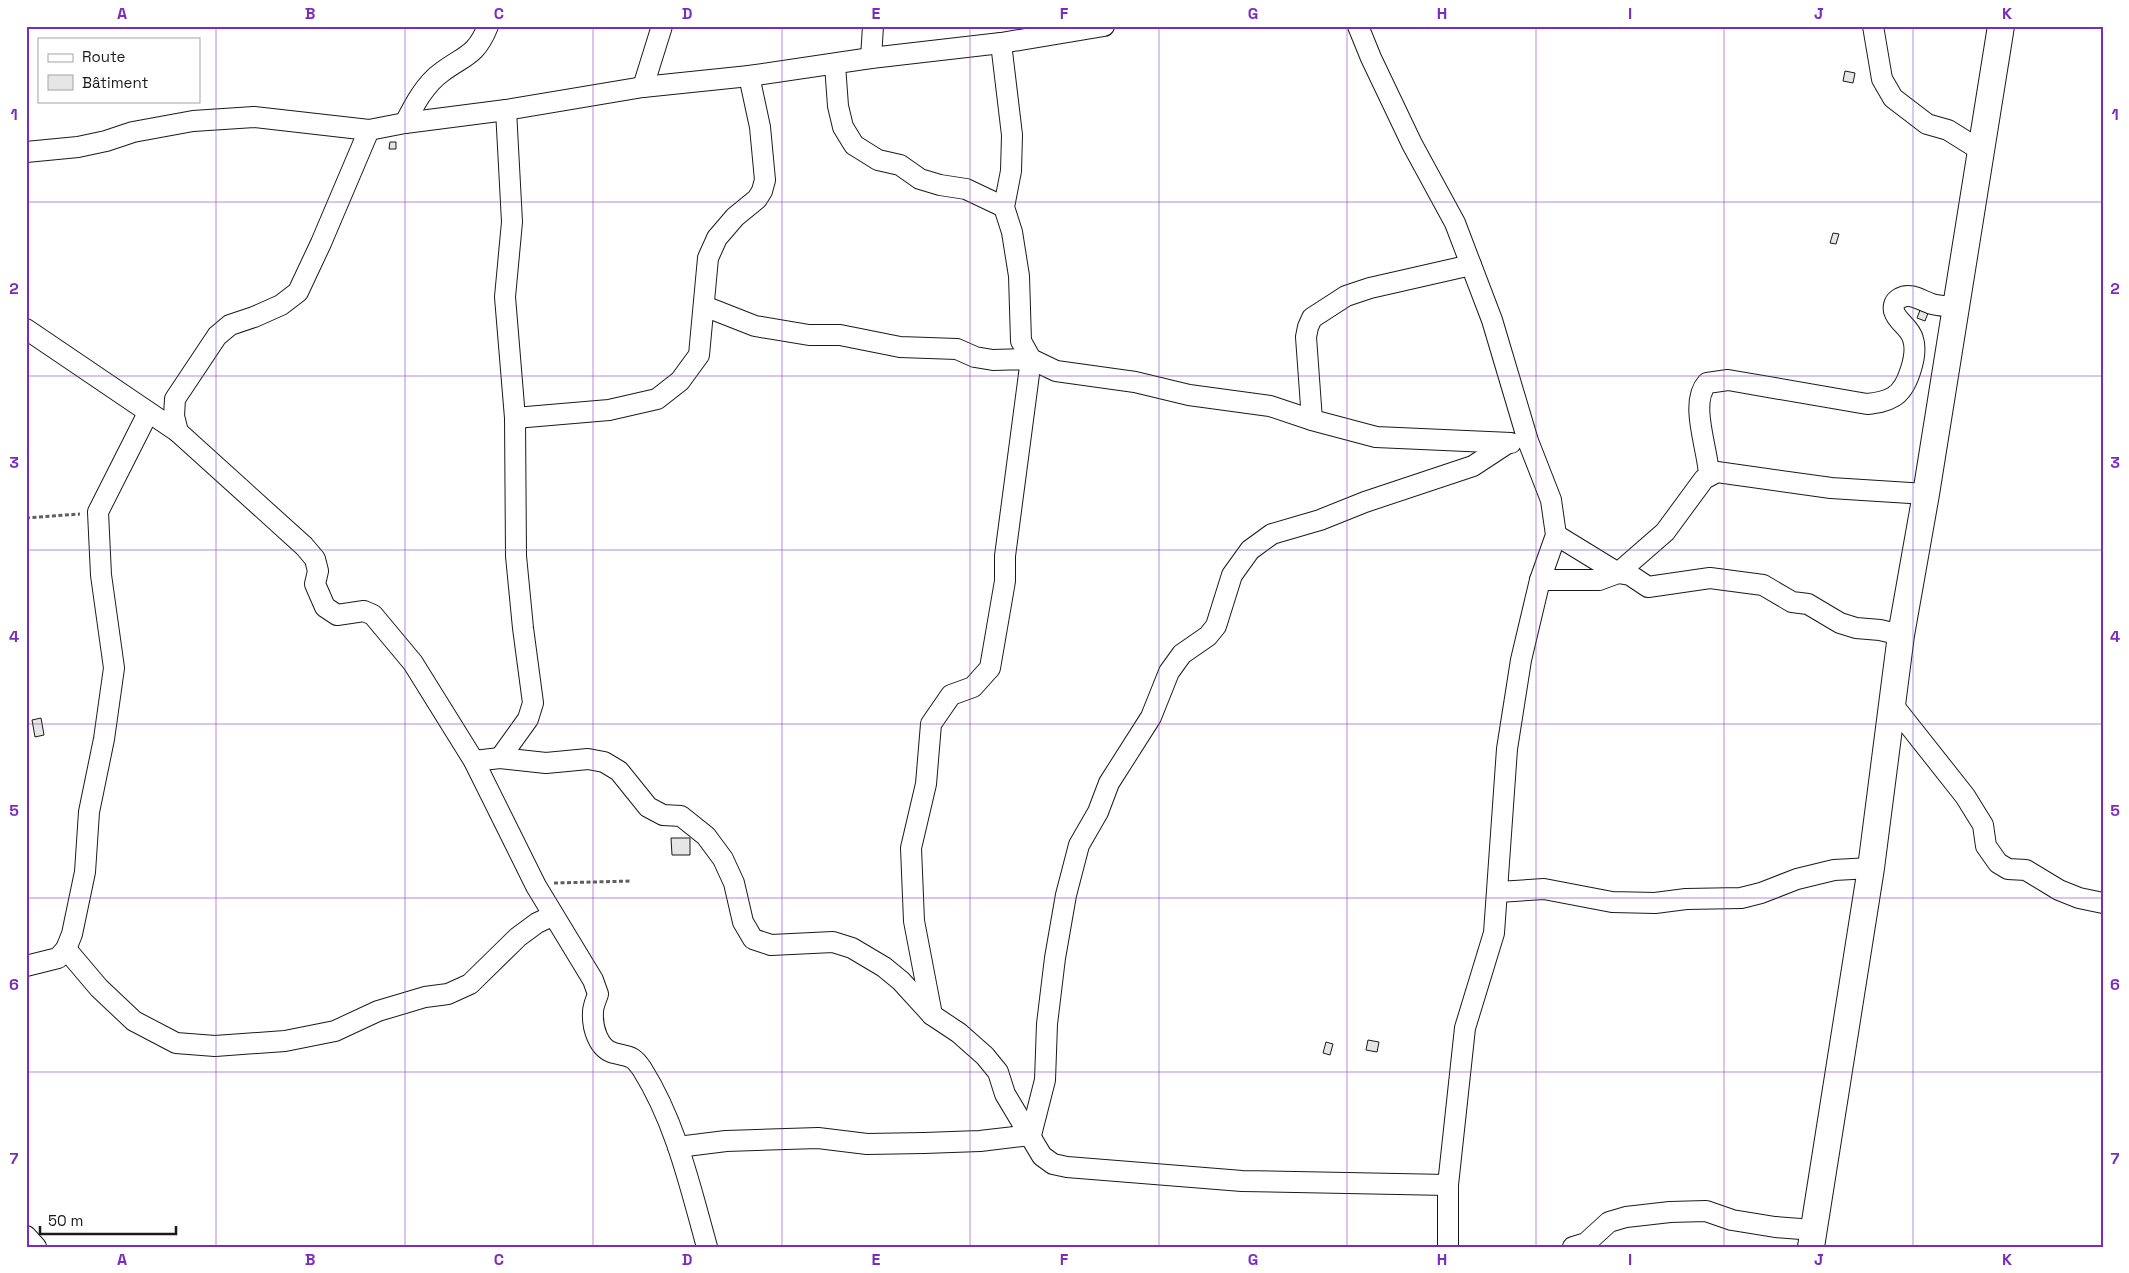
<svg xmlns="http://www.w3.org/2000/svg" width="2129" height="1273" viewBox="0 0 2129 1273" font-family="'Space Grotesk',sans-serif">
  <rect width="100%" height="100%" fill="#fff"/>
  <g fill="#e6e6e6" stroke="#1a1a1a">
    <path d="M 1845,71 L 1855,73 L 1853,83 L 1843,81 Z"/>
    <path d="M 390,142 L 396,142 L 396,149 L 389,149 Z"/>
    <path d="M 1833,233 L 1839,234 L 1836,244 L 1830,243 Z"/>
    <path d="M 1922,305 L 1930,308 L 1925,321 L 1917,318 Z"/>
    <path d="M 41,718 L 44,735 L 35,737 L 32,720 Z"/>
    <path d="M 671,838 L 690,838 L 690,855 L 672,855 Z"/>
    <path d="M 1368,1040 L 1379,1042 L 1377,1052 L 1366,1050 Z"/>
    <path d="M 1326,1042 L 1333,1044 L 1330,1055 L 1323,1053 Z"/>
  </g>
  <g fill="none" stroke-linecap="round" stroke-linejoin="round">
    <defs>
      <g id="minor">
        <path d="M 1358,26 L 1371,58 L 1412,144 L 1455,223 L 1492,320 L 1528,441 L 1551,500 L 1556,535 L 1540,580 L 1521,660 L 1507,749 L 1494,933 L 1465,1028 L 1448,1185 L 1448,1247"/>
        <path d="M 1873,26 L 1882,79 L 1893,98 L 1927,124 L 1948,130 L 1980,150"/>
        <path d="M 1001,43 L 1012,135 L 1011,171 L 1004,207 L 1012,232 L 1019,276 L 1021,341 L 1031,359 L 1056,371 L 1135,382 L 1189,395 L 1270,406 L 1312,420 L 1376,437 L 1511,443"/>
        <path d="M 871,58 L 873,26"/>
        <path d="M 835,65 L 838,106 L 843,127 L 854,145 L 878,160 L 900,165 L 920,179 L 940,185 L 966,189 L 1004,207"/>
        <path d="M 643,87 L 662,26"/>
        <path d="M 405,123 C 414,105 425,84 442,72 C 465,55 476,56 488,26"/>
        <path d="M 26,152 L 78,147 L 106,141 L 133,132 L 193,121 L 254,117 L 369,130"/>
        <path d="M 704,306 L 755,326 L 809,335 L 840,335 L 900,347 L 957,349 L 975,357 L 993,360 L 1031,359 L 1005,556 L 1005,581 L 990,668 L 973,687 L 951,695 L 931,724 L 926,784 L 911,848 L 914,921 L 932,1015"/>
        <path d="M 26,329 L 178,432 L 304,546 L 315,559 L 318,571 L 315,584 L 325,607 L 337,615 L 364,611 L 373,615 L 413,663 L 474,761 L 536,886 L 593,980 L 598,994 C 596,1000 593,1006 593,1012 C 592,1027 598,1049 614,1053 C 628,1057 632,1054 642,1069 C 676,1123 690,1186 707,1247"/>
        <path d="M 515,418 L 609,410 L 657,399 L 680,381 L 699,355 L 708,258 L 717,238 L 735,217 L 757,199 L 762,191 L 765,180 L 760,127 L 749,76"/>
        <path d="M 1312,420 L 1306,337 L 1308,327 L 1312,318 L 1346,296 L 1370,288 L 1471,265"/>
        <path d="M 178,432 L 174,416 L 175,399 L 217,336 L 230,325 L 254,317 L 281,305 L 298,292 L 321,243 L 369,130 L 405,123 L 506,110 L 643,87 L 749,76 L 871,58 L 1001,43 L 1104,26"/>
        <path d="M 1709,475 C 1708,449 1689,403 1707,383 L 1728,380 L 1867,404 C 1876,403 1885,402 1893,397 C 1908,389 1918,354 1913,339 C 1910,327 1897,322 1894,311 C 1893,306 1894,301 1900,298 C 1911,292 1922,301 1932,304 C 1939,306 1947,306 1955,307"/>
        <path d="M 1556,535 L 1618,573 L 1630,575 L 1648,587 L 1710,578 L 1763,585 L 1792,602 L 1808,604 L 1840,623 L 1856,628 L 1880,630 L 1901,635"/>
        <path d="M 1540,580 L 1599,580 L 1618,573 L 1665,532 L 1704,479 L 1717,472 L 1831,488 L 1926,494"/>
        <path d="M 1893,705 L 1965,796 L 1983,825 L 1986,846 L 1998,863 L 2008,869 L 2026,870 L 2059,890 L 2079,898 L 2103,903"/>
        <path d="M 500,758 L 528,719 L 533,703 L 523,628 L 516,556 L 515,418 L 505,297 L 512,222 L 506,110"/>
        <path d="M 474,761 L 500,758 L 546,763 L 588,759 L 604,762 L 619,771 L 648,807 L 663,815 L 681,816 L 706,836 L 723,859 L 734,883 L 743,922 L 753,939 L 771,945 L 833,942 L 852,948 L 884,967 L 901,981 L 932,1015 L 959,1033 L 985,1056 L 998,1072 L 1005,1094 L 1042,1156 L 1053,1164 L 1067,1167 L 1242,1181 L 1448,1185"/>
        <path d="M 1498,892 L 1544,889 L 1612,902 L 1655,903 L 1686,899 L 1741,898 L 1761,893 L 1797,879 L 1834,870 L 1871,868"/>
        <path d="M 66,949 L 99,988 L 134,1021 L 176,1043 L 215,1046 L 285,1041 L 335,1031 L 378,1011 L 425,997 L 448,994 L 470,984 L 518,937 L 537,923 L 552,916"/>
        <path d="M 26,966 L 58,958 L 66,949 L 72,934 L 85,872 L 89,812 L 104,739 L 114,668 L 101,575 L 98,512 L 148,413"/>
        <path d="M 678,1147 L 726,1141 L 818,1138 L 867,1144 L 924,1143 L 980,1141 L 1031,1135 L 1045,1080 L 1047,1024 L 1055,958 L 1066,895 L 1079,845 L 1098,812 L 1109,783 L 1151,717 L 1169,672 L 1182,654 L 1208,636 L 1216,626 L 1232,575 L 1250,550 L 1272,534 L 1320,520 L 1365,502 L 1473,466 L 1508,443"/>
        <path d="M 26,1236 L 36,1247"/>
        <path d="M 1573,1247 L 1586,1243 L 1609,1222 L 1626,1217 L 1670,1212 L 1706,1211 L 1732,1220 L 1775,1227 L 1814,1230"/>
      </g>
      <path id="major" d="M 1811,1247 L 1871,868 L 1901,635 L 1926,494 L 2001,26"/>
    </defs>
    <use href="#minor" stroke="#1a1a1a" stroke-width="22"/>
    <use href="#major" stroke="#1a1a1a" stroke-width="28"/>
    <g stroke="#5f5f5f" stroke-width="3" stroke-dasharray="4 2.5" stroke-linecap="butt">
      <path d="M 26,518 L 80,514"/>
      <path d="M 554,883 L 631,881"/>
    </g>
    <use href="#minor" stroke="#fff" stroke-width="20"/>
    <use href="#major" stroke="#fff" stroke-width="26"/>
  </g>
  <path fill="none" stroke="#7b2cbf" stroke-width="1" stroke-opacity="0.55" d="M 216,26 L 216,1247M 405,26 L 405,1247M 593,26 L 593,1247M 782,26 L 782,1247M 970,26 L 970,1247M 1159,26 L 1159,1247M 1347,26 L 1347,1247M 1536,26 L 1536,1247M 1724,26 L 1724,1247M 1913,26 L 1913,1247M 26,202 L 2103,202M 26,376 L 2103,376M 26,550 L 2103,550M 26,724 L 2103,724M 26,898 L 2103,898M 26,1072 L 2103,1072"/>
  <rect width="2129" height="1273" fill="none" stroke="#ffffff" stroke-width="55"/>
  <rect x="38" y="38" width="162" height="65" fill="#ffffff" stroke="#a3a3a3"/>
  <rect x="48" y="54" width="25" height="8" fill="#ffffff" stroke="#a3a3a3"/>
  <text x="82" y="62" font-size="15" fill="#1a1a1a">Route</text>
  <rect x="48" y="75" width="25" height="15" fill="#e6e6e6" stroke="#a3a3a3"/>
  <text x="82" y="88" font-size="15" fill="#1a1a1a">Bâtiment</text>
  <path d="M40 1226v8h136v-8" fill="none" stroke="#1a1a1a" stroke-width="2.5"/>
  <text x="48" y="1226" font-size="15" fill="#1a1a1a" stroke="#ffffff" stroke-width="4" paint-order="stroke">50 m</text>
  <rect x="28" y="28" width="2074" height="1218" fill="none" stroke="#7b2cbf" stroke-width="2"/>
  <g font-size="16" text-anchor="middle" font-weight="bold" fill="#7b2cbf">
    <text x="122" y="19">A</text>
    <text x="310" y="19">B</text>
    <text x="499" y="19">C</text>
    <text x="687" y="19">D</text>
    <text x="876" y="19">E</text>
    <text x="1064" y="19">F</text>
    <text x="1253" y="19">G</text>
    <text x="1442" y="19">H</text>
    <text x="1630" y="19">I</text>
    <text x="1819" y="19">J</text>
    <text x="2007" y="19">K</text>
    <text x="14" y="120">1</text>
    <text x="2115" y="120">1</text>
    <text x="14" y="294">2</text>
    <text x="2115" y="294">2</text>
    <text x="14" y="468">3</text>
    <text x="2115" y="468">3</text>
    <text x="14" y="642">4</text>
    <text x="2115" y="642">4</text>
    <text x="14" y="816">5</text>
    <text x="2115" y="816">5</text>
    <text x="14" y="990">6</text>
    <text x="2115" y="990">6</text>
    <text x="14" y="1164">7</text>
    <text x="2115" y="1164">7</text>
    <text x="122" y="1265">A</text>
    <text x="310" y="1265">B</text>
    <text x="499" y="1265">C</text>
    <text x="687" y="1265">D</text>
    <text x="876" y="1265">E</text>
    <text x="1064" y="1265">F</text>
    <text x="1253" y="1265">G</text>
    <text x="1442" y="1265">H</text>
    <text x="1630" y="1265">I</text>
    <text x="1819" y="1265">J</text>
    <text x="2007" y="1265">K</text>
  </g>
</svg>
